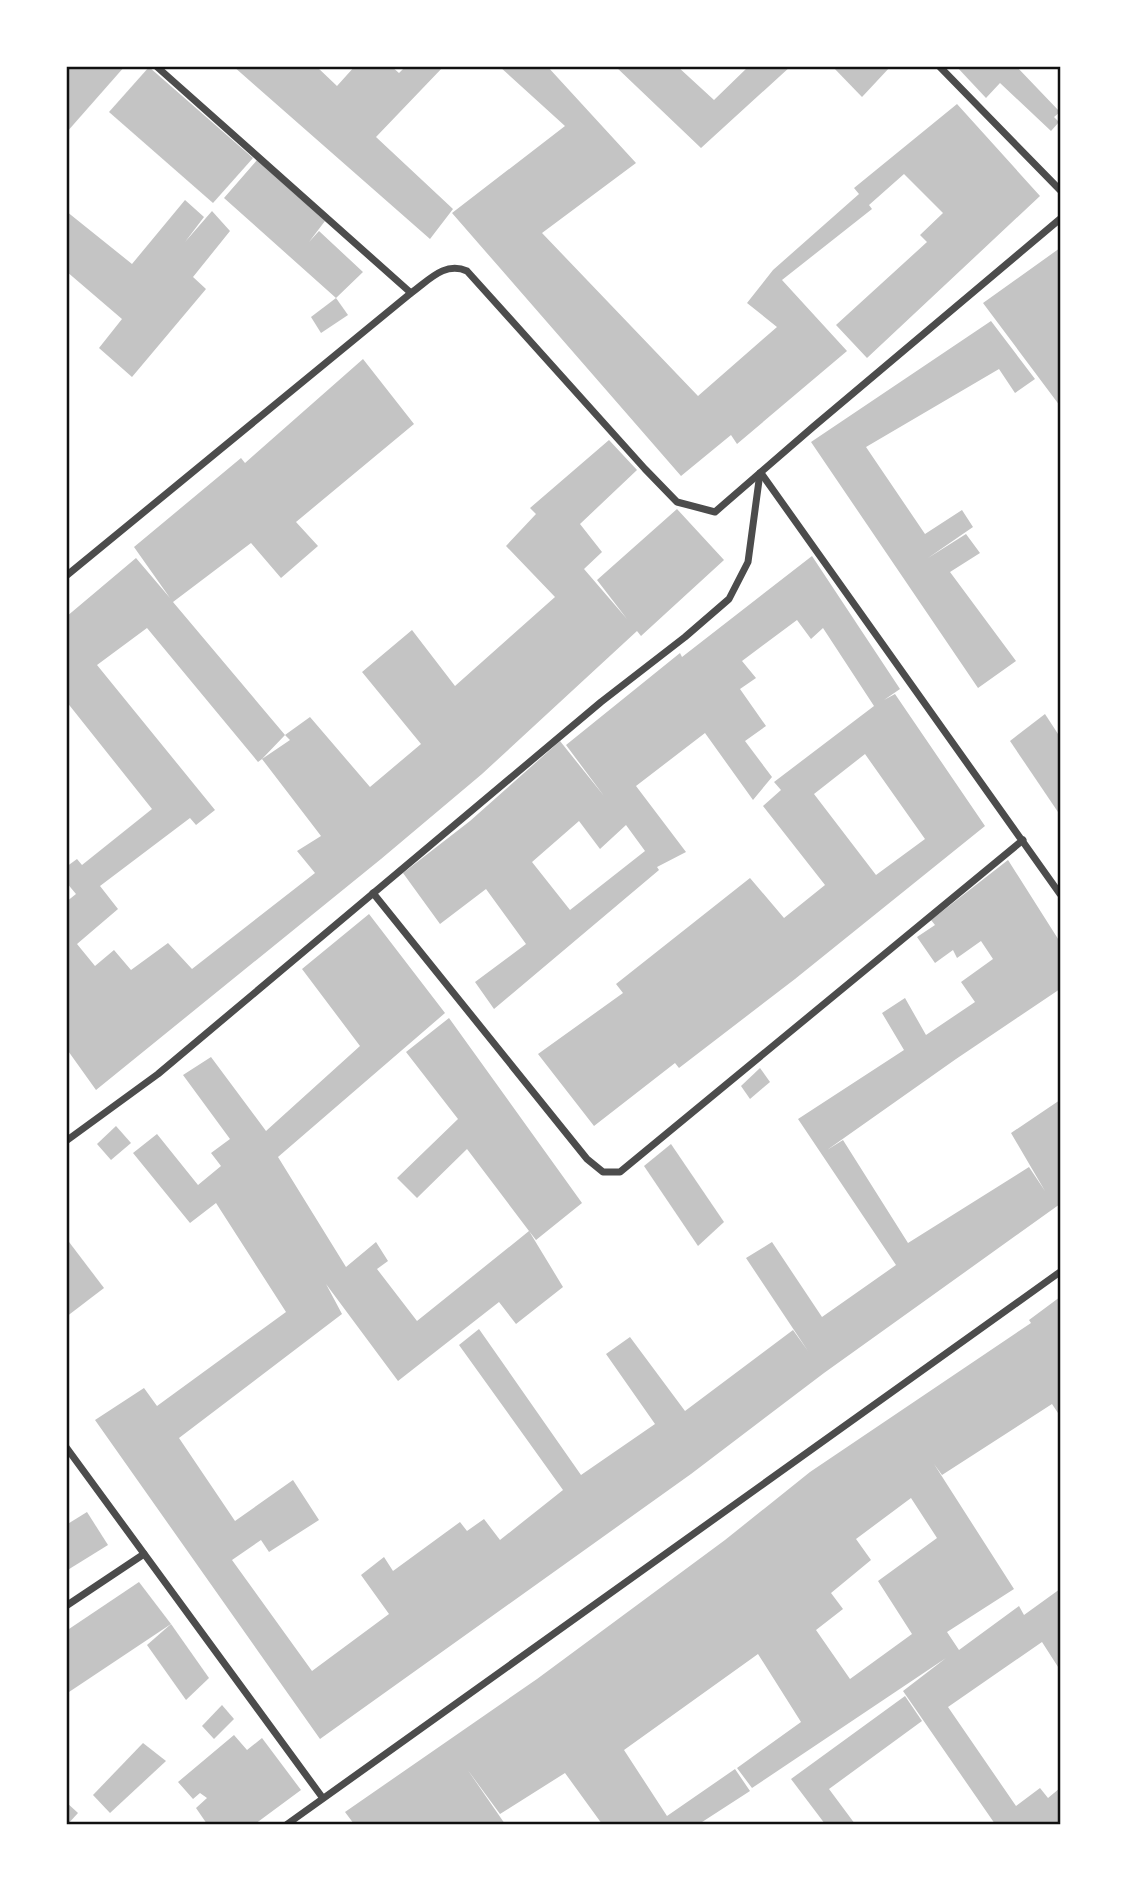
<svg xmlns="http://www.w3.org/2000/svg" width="1127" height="1891" viewBox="0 0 1127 1891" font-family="Barlow,sans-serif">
  <rect width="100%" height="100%" fill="#fff"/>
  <g fill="#c4c4c4" fill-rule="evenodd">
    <path d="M 66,66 L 125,66 L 66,133 Z"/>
    <path d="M 233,66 L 316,66 L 337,86 L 355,66 L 391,66 L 399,73 L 406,66 L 444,66 L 376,137 L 453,209 L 430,239 Z"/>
    <path d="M 499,66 L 547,66 L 636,163 L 542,233 L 698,396 L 777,327 L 747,303 L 773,270 L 859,194 L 854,188 L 957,104 L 1040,196 L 867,358 L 836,325 L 927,242 L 920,235 L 943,213 L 904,174 L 869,205 L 872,209 L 782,280 L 847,351 L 737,444 L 731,435 L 681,476 L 452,213 L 565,126 Z"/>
    <path d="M 615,66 L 677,66 L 714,100 L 749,66 L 791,66 L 701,148 Z"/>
    <path d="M 832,66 L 891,66 L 862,97 Z"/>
    <path d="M 956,66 L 1016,66 L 1060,112 L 1054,117 L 1059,122 L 1051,131 L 1000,83 L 986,98 Z"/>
    <path d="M 149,67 L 253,158 L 213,203 L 109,112 Z"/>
    <path d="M 257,160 L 325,221 L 309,242 L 319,231 L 363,272 L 336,298 L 224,198 Z"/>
    <path d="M 185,200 L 204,217 L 185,242 L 212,211 L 230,231 L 193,277 L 206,289 L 132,377 L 99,348 L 122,319 L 66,271 L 66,211 L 132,264 Z"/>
    <path d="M 1060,248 L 1060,329 L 1058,331 L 1060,334 L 1060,406 L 983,303 Z"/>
    <path d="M 336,298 L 348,315 L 321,333 L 311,317 Z"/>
    <path d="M 991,321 L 1035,379 L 1015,393 L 999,369 L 866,447 L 925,534 L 962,510 L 973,527 L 928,558 L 966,534 L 980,553 L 950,572 L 1016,661 L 978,688 L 811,442 Z"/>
    <path d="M 363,359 L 414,424 L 296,522 L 318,546 L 281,578 L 251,543 L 173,602 L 285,735 L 262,759 L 290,740 L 285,735 L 310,717 L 370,787 L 421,744 L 362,672 L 412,630 L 455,686 L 555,597 L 506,546 L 536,514 L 530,508 L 609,440 L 637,470 L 580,524 L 602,552 L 584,569 L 627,619 L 597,580 L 677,509 L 724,560 L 641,636 L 637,631 L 482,774 L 381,859 L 96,1090 L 66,1048 L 66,902 L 76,894 L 66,882 L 66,867 L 77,859 L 82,865 L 152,809 L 66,701 L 66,617 L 136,558 L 170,598 L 134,547 L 241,458 L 245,463 ZM 147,628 L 258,762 L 262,759 L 321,836 L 297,851 L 315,873 L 192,969 L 168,943 L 131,970 L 114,950 L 95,966 L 77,944 L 118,909 L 100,886 L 190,818 L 196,825 L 215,810 L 97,665 Z"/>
    <path d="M 812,556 L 900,689 L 884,700 L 895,694 L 985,826 L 795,979 L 679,1068 L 675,1063 L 594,1126 L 538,1054 L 623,993 L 616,984 L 750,878 L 784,918 L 825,885 L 763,806 L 781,790 L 774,782 L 874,706 L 823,628 L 811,639 L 797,620 L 742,661 L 756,678 L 740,689 L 766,726 L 745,741 L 772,777 L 753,800 L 705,733 L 636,786 L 686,852 L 657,867 L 659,870 L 494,1009 L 475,982 L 526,944 L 486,889 L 440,924 L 403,873 L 470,821 L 560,741 L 604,796 L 566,745 L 680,653 L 682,657 ZM 865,754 L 925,839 L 876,875 L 814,794 ZM 579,821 L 600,849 L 626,825 L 645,851 L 570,910 L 532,862 Z"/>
    <path d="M 1045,714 L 1060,737 L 1060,815 L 1010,741 Z"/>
    <path d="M 1008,860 L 1060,942 L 1060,989 L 956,1059 L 827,1150 L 843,1140 L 908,1243 L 1029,1167 L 1045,1191 L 1011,1133 L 1060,1100 L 1060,1204 L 824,1373 L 691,1474 L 320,1739 L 95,1420 L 144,1388 L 157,1406 L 286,1312 L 216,1203 L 190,1223 L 133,1153 L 157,1134 L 198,1185 L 221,1166 L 211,1153 L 230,1139 L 183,1075 L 211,1057 L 266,1131 L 360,1046 L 302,969 L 369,914 L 445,1013 L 278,1157 L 346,1267 L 376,1242 L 388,1261 L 377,1269 L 417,1321 L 529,1231 L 467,1149 L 417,1198 L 397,1178 L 458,1119 L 406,1052 L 449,1018 L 582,1203 L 536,1240 L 529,1231 L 563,1287 L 516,1324 L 499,1302 L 398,1381 L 326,1284 L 342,1314 L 179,1438 L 235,1521 L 293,1480 L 319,1520 L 269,1552 L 261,1540 L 232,1560 L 312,1671 L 389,1614 L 361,1575 L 384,1557 L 393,1571 L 460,1522 L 467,1531 L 484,1519 L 500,1540 L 563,1490 L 459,1345 L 479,1329 L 581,1475 L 655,1424 L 606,1354 L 630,1337 L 685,1411 L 793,1330 L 808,1351 L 746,1258 L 772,1242 L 822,1317 L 896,1265 L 798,1119 L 904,1050 L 882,1013 L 905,998 L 926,1035 L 975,1002 L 961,982 L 993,959 L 981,941 L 957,958 L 953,950 L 935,963 L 917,937 L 935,925 L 931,920 Z"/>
    <path d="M 760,1068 L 770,1082 L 750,1099 L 741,1086 Z"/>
    <path d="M 116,1126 L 131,1143 L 111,1160 L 97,1144 Z"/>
    <path d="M 671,1144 L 724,1222 L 698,1246 L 644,1166 Z"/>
    <path d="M 66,1238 L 104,1288 L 66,1317 Z"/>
    <path d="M 1060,1297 L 1060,1416 L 1052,1404 L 942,1475 L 934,1464 L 1014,1589 L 947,1632 L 959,1650 L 1019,1606 L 1024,1615 L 1060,1589 L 1060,1670 L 1042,1642 L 948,1707 L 1016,1806 L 1040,1788 L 1048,1798 L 1060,1788 L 1060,1824 L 995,1824 L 903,1691 L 946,1658 L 752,1788 L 737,1768 L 801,1722 L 758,1654 L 624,1750 L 667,1816 L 735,1769 L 750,1791 L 699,1824 L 602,1824 L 565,1773 L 500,1814 L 467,1769 L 505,1824 L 354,1824 L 345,1812 L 537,1679 L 725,1540 L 810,1472 L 1031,1323 L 1029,1320 ZM 911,1498 L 937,1538 L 878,1581 L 912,1634 L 850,1679 L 816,1630 L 843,1609 L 831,1593 L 871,1560 L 856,1539 Z"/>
    <path d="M 87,1512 L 108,1545 L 66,1571 L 66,1525 Z"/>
    <path d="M 139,1582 L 171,1624 L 66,1694 L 66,1631 Z"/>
    <path d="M 171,1624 L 209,1678 L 186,1700 L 147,1645 Z"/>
    <path d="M 905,1696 L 922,1721 L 829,1789 L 855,1824 L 825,1824 L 791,1779 Z"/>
    <path d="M 222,1705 L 234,1719 L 214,1739 L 202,1726 Z"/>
    <path d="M 234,1735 L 247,1750 L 262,1738 L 301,1790 L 255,1824 L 207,1824 L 196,1808 L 207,1798 L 200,1793 L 193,1799 L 178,1782 Z"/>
    <path d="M 143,1743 L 166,1761 L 110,1813 L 93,1795 Z"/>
    <path d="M 66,1802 L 78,1813 L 67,1825 L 66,1825 Z"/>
  </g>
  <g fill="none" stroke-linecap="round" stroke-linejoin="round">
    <g stroke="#4c4c4c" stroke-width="7">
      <path d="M 156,66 L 411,293"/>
      <path d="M 939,66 L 1060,190"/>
      <path d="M 761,473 L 1060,894"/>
      <path d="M 66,576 L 411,293 C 429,280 445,261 467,271 L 645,469 L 677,502 L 715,512 L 813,427 L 1060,219"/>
      <path d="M 373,893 L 587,1159 L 603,1172 L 620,1172 L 1023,840"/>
      <path d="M 66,1141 L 158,1074 L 601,702 L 685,637 L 729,599 L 748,562 L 760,473"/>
      <path d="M 66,1447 L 322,1797"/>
      <path d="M 66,1606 L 144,1554"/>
      <path d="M 286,1825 L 1060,1272"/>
    </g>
  </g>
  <rect width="1127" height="1891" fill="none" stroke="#ffffff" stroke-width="136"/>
  <rect x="68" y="68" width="991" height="1755" fill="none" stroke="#111" stroke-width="2.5"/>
</svg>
